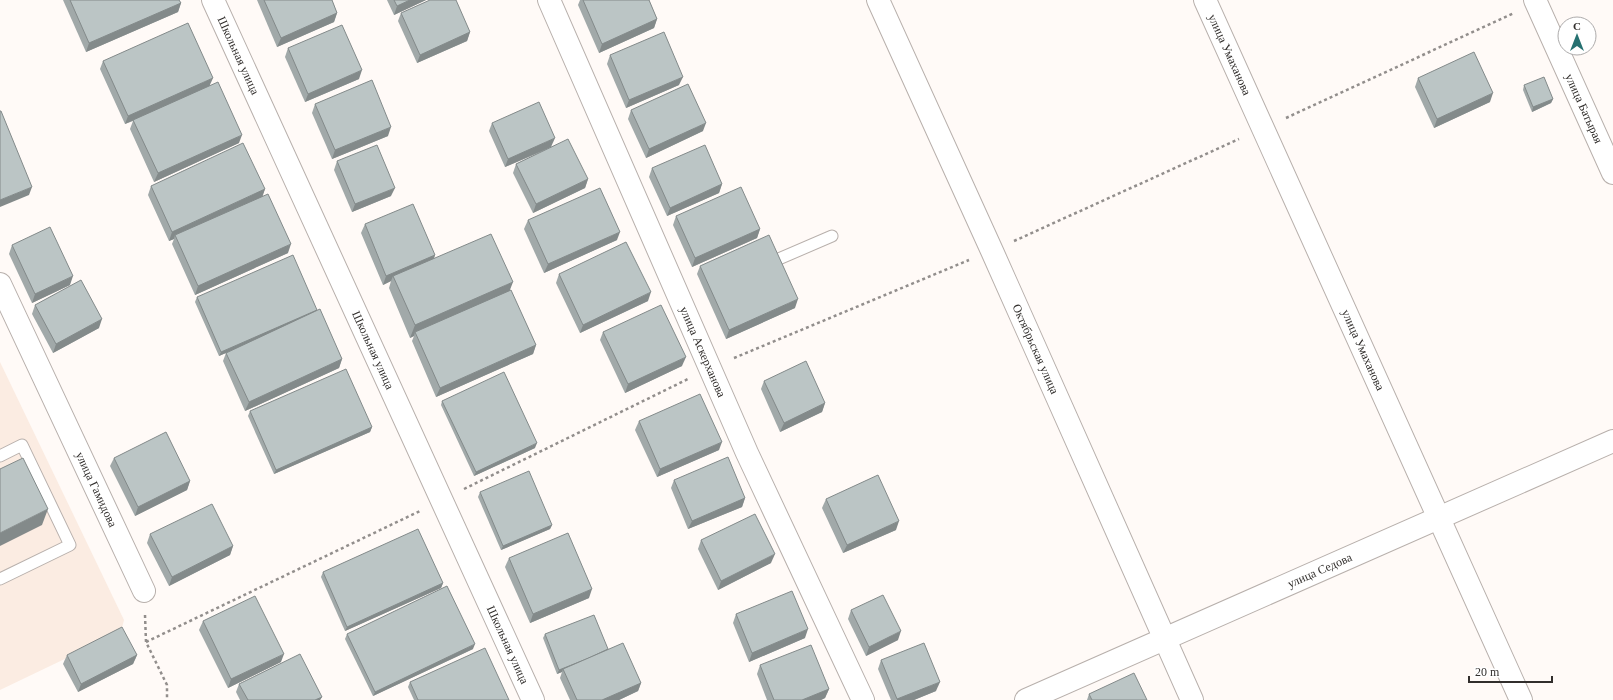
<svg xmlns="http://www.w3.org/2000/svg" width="1613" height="700" viewBox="0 0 1613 700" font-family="Georgia,serif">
  <rect width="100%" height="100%" fill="#fffaf7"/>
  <path fill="#fbece2" d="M 0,362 L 124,620 L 121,632 L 0,690 Z"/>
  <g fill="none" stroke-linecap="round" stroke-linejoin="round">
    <defs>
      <g id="lane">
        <path d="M 767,264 L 832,236"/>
        <path d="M 0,456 L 22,445 L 70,545 L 0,579"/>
      </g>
      <g id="street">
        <path id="s1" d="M 213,0 L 533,700"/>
        <path id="s2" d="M 549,0 L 747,453 L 863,700"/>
        <path id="s3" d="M 878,0 L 992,251 L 1192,700"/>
        <path id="s4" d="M 1205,0 L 1521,700"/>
        <path id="s5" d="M 1535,0 L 1613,173"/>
        <path id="s6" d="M 0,284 L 144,591"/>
        <path id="s7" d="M 1026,700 L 1613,441"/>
      </g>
    </defs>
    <use href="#lane" stroke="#b8b0ac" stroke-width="13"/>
    <use href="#street" stroke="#b8b0ac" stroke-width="24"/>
    <g stroke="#928e8c" stroke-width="2.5" stroke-dasharray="3 3" stroke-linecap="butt">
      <path d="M 1286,118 L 1514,13"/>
      <path d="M 1014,241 L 1239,139"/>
      <path d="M 734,358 L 969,260"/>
      <path d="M 464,489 L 688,379"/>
      <path d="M 145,615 L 146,642 L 167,685 L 167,700"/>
      <path d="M 146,642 L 420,511"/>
    </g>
    <use href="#lane" stroke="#fff" stroke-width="11"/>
    <use href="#street" stroke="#fff" stroke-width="22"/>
  </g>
  <g fill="#a1a9a9">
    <path d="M 63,0 L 179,0 L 181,3 L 178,12 L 86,52 Z"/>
    <path d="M 257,0 L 332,0 L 337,13 L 334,22 L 277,47 Z"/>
    <path d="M 387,0 L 426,0 L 394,15 Z"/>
    <path d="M 580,0 L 649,0 L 657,19 L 654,28 L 599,53 L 578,5 Z"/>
    <path d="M 401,13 L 470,32 L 467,41 L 417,63 L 398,21 Z"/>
    <path d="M 288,48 L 359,79 L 305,102 L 285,57 Z"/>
    <path d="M 610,55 L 679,85 L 626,108 L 607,64 Z"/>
    <path d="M 103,61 L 210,85 L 239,143 L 154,182 L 130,129 L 133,121 L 125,124 L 100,69 Z"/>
    <path d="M 1418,78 L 1490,102 L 1434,128 L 1415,87 Z"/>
    <path d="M 1524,85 L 1553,99 L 1551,103 L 1532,112 L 1523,90 Z"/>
    <path d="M 315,104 L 388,136 L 332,159 L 312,113 Z"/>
    <path d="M 631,110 L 703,131 L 646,158 L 628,119 Z"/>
    <path d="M 492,123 L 552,147 L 588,179 L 585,188 L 533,213 L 513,173 L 516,164 L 548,149 L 505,167 L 489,131 Z"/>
    <path d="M 337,161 L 391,196 L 352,212 L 334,170 Z"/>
    <path d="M 652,168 L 722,184 L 719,193 L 667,216 L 649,177 Z"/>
    <path d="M 151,186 L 265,189 L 262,196 L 288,253 L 195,295 L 172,244 L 174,239 L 169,241 L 148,195 Z"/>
    <path d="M 676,216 L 760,229 L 757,238 L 692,267 L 673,225 Z"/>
    <path d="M 528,220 L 617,240 L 544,273 L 524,229 Z"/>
    <path d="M 365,224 L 435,255 L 434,258 L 510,290 L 536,345 L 533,354 L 436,397 L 412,341 L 414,336 L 410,338 L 389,288 L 391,281 L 383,285 L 361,233 Z"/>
    <path d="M 12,245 L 70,285 L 32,303 L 9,254 Z"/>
    <path d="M 700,266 L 795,308 L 726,339 L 697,274 Z"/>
    <path d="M 559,274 L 648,301 L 580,333 L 556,283 Z"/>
    <path d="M 197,297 L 317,310 L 317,311 L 342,359 L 339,368 L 245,411 L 223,361 L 226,353 L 219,356 L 195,302 Z"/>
    <path d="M 35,305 L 99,328 L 53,353 L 32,314 Z"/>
    <path d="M 603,332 L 682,366 L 625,393 L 600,340 Z"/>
    <path d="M 764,381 L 825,403 L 822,412 L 780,432 L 761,389 Z"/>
    <path d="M 442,401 L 535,448 L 474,476 L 441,405 Z"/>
    <path d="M 250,411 L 372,427 L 370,432 L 274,474 L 248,416 Z"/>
    <path d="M 639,421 L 719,450 L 657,477 L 635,430 Z"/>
    <path d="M 114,458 L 190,481 L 187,490 L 135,516 L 110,466 Z"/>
    <path d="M 674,480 L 745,498 L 742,507 L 688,529 L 671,488 Z"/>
    <path d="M 480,492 L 552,525 L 550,529 L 501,550 L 478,497 Z"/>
    <path d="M 826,499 L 896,530 L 843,553 L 822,508 Z"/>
    <path d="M 150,534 L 233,546 L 230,555 L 169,586 L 147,543 Z"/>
    <path d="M 701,540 L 771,563 L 718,590 L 698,549 Z"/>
    <path d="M 509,558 L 589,598 L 530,623 L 505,567 Z"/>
    <path d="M 323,572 L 443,583 L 441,588 L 345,631 L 321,577 Z"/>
    <path d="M 851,610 L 898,640 L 866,656 L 848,619 Z"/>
    <path d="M 736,614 L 805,638 L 749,662 L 733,623 Z"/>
    <path d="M 203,621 L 281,662 L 228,688 L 199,630 Z"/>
    <path d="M 347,634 L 473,649 L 373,696 L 345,639 Z"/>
    <path d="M 545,634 L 608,649 L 641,683 L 638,691 L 619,700 L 570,700 L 560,678 L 562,672 L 557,674 L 543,638 Z"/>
    <path d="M 67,655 L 137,655 L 133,664 L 78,692 L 63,664 Z"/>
    <path d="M 881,660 L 936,691 L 914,700 L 891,700 L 878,669 Z"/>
    <path d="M 760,665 L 829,689 L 825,698 L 821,700 L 767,700 L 757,674 Z"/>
    <path d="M 410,682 L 509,700 L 414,700 L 408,687 Z"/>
    <path d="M 239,684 L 322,697 L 320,700 L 240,700 L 236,692 Z"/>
    <path d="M 1089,694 L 1147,700 L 1087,700 Z"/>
  </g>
  <g fill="#838a8a">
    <path d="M 410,0 L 426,0 L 394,15 L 397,6 Z"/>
    <path d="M 181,3 L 178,12 L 86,52 L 89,43 Z"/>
    <path d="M 337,13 L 334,22 L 277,47 L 281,38 Z"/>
    <path d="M 657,19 L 654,28 L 599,53 L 602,44 Z"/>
    <path d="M 470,32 L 467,41 L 417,63 L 420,55 Z"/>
    <path d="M 362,70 L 359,79 L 305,102 L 308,94 Z"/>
    <path d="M 683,77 L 679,85 L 626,108 L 629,100 Z"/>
    <path d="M 213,78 L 209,87 L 125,124 L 128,116 Z"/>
    <path d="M 1493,93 L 1490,102 L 1434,128 L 1437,119 Z"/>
    <path d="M 1553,99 L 1551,103 L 1532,112 L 1533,107 Z"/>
    <path d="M 706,123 L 703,131 L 646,158 L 649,149 Z"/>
    <path d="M 391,127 L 388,136 L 332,159 L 335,150 Z"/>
    <path d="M 242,135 L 239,143 L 154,182 L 158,173 Z"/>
    <path d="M 555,138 L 551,147 L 505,167 L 508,159 Z"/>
    <path d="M 588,179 L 585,188 L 533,213 L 536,204 Z"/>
    <path d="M 722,184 L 719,193 L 667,216 L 670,208 Z"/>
    <path d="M 32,187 L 29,195 L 0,207 L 0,200 Z"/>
    <path d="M 395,188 L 391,196 L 352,212 L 355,204 Z"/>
    <path d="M 265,189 L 262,198 L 175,235 L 174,239 L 169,241 L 172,232 Z"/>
    <path d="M 760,229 L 757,238 L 692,267 L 695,258 Z"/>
    <path d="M 620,232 L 617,240 L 544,273 L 548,264 Z"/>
    <path d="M 291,244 L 288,253 L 195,295 L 198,286 Z"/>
    <path d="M 435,255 L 432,264 L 393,276 L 391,281 L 383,285 L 386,276 Z"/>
    <path d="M 73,276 L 70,285 L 32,303 L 35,294 Z"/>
    <path d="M 513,282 L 508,295 L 415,332 L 414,336 L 410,338 L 415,325 Z"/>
    <path d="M 651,292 L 648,301 L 580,333 L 583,325 Z"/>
    <path d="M 798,299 L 795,308 L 726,339 L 729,330 Z"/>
    <path d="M 317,310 L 315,314 L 219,356 L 221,352 Z"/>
    <path d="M 102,319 L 99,328 L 53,353 L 56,344 Z"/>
    <path d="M 536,345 L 533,354 L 436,397 L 440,388 Z"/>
    <path d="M 686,357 L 682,366 L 625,393 L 628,384 Z"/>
    <path d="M 342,359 L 339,368 L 245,411 L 249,402 Z"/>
    <path d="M 825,403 L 822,412 L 780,432 L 784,423 Z"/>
    <path d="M 372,427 L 370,432 L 274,474 L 276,470 Z"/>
    <path d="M 722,442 L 719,450 L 657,477 L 660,469 Z"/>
    <path d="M 537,443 L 535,448 L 474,476 L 476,472 Z"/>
    <path d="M 190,481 L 187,490 L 135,516 L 138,507 Z"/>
    <path d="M 745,498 L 742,507 L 688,529 L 692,521 Z"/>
    <path d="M 48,509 L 42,525 L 0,546 L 0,533 Z"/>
    <path d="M 899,521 L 896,530 L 843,553 L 847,545 Z"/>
    <path d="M 552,525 L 550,529 L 501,550 L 503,546 Z"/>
    <path d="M 233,546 L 230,555 L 169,586 L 172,577 Z"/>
    <path d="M 775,554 L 771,563 L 718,590 L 721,581 Z"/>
    <path d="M 443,583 L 441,588 L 345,631 L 347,627 Z"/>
    <path d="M 592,589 L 589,598 L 530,623 L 533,614 Z"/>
    <path d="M 808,629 L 805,638 L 749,662 L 752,653 Z"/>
    <path d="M 901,631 L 898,640 L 866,656 L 869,647 Z"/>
    <path d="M 475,644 L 473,649 L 373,696 L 375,692 Z"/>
    <path d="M 609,650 L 563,669 L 562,672 L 557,674 L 559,670 Z"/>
    <path d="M 284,654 L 281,662 L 228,688 L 231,679 Z"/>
    <path d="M 137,655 L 133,664 L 78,692 L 81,684 Z"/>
    <path d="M 940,682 L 936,691 L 914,700 L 897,700 L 897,699 Z"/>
    <path d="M 641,683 L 638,691 L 619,700 L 602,700 Z"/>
    <path d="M 829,689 L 825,698 L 821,700 L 802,700 Z"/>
    <path d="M 322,697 L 320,700 L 315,700 Z"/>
  </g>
  <g fill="#bbc5c5" stroke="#838a8a">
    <path d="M 70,0 L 179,0 L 181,3 L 89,43 Z"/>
    <path d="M 264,0 L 332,0 L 337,13 L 281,38 Z"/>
    <path d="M 394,0 L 410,0 L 397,6 Z"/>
    <path d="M 430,0 L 456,0 L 470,32 L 420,55 L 401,13 Z"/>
    <path d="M 583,0 L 649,0 L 657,19 L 602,44 Z"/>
    <path d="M 188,23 L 213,78 L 128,116 L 103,61 Z"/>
    <path d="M 342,25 L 362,70 L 308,94 L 288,48 Z"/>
    <path d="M 664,32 L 683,77 L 629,100 L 610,55 Z"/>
    <path d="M 1474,52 L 1493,93 L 1437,119 L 1418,78 Z"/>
    <path d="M 1544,77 L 1553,99 L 1533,107 L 1524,85 Z"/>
    <path d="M 372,80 L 391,127 L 335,150 L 315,104 Z"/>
    <path d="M 218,82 L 242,135 L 158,173 L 133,120 Z"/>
    <path d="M 688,84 L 706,123 L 649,149 L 631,110 Z"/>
    <path d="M 539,102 L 555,138 L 508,159 L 492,123 Z"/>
    <path d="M 0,111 L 1,111 L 32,187 L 0,200 Z"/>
    <path d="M 568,139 L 588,179 L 536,204 L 516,164 Z"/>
    <path d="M 243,143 L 265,189 L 172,232 L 151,186 Z"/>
    <path d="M 377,145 L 395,188 L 355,204 L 337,161 Z"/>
    <path d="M 705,145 L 722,184 L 670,208 L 652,168 Z"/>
    <path d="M 741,187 L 760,229 L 695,258 L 676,216 Z"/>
    <path d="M 600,188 L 620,232 L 548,264 L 528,220 Z"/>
    <path d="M 268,194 L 291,244 L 198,286 L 175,235 Z"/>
    <path d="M 413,204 L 435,255 L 386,276 L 365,224 Z"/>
    <path d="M 50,227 L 73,276 L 35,294 L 12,245 Z"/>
    <path d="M 491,234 L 513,282 L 415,325 L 393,276 Z"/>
    <path d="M 769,235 L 798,299 L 729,330 L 700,266 Z"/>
    <path d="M 626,242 L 651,292 L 583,325 L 559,274 Z"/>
    <path d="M 293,255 L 317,310 L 221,352 L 197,297 Z"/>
    <path d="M 81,280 L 102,319 L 56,344 L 35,305 Z"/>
    <path d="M 511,290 L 536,345 L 440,388 L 415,332 Z"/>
    <path d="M 661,305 L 686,357 L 628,384 L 603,332 Z"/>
    <path d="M 320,309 L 342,359 L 249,402 L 226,353 Z"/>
    <path d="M 806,361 L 825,403 L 784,423 L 764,381 Z"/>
    <path d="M 346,369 L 372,427 L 276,470 L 250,411 Z"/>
    <path d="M 504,372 L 537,443 L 476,472 L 442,401 Z"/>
    <path d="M 700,394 L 722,442 L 660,469 L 639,421 Z"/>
    <path d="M 166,432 L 190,481 L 138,507 L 114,458 Z"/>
    <path d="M 728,457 L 745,498 L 692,521 L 674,480 Z"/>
    <path d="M 23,458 L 48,509 L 0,533 L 0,469 Z"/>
    <path d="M 529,471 L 552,525 L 503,546 L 480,492 Z"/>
    <path d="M 878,475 L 899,521 L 847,545 L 826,499 Z"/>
    <path d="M 212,504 L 233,546 L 172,577 L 150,534 Z"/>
    <path d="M 755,514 L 775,554 L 721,581 L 701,540 Z"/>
    <path d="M 418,529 L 443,583 L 347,627 L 323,572 Z"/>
    <path d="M 568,533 L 592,589 L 533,614 L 509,558 Z"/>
    <path d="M 447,586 L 475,644 L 375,692 L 347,634 Z"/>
    <path d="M 792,591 L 808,629 L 752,653 L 736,614 Z"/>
    <path d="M 883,595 L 901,631 L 869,647 L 851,610 Z"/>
    <path d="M 255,596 L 284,654 L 231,679 L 203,621 Z"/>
    <path d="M 594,615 L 608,649 L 589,658 L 559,670 L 545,634 Z"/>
    <path d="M 122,627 L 137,655 L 81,684 L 67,655 Z"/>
    <path d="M 623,643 L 641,683 L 602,700 L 577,700 L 563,669 Z"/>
    <path d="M 924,643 L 940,682 L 897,699 L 881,660 Z"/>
    <path d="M 811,645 L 829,689 L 802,700 L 774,700 L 760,665 Z"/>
    <path d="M 485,648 L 509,700 L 418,700 L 410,682 Z"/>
    <path d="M 300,654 L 322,697 L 315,700 L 248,700 L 239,684 Z"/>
    <path d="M 1134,673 L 1147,700 L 1092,700 L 1089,694 Z"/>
  </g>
  <g text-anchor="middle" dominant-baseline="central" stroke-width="3.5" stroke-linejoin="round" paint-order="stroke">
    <g font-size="12" fill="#312e2c" stroke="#fff">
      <text stroke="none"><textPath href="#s1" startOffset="61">Школьная улица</textPath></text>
      <text stroke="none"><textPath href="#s4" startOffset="60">улица Умаханова</textPath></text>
      <text stroke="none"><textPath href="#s5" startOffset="119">улица Батырая</textPath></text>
      <text stroke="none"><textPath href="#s1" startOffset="385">Школьная улица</textPath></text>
      <text stroke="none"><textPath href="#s3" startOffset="383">Октябрьская улица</textPath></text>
      <text stroke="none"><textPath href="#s4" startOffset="384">улица Умаханова</textPath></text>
      <text stroke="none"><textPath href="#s2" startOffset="384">улица Аскерханова</textPath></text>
      <text stroke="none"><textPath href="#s6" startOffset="227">улица Гамидова</textPath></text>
      <text stroke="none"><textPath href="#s7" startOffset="321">улица Седова</textPath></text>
      <text stroke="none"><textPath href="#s1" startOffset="709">Школьная улица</textPath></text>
    </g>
  </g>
  <g transform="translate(1577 36)"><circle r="19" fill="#ffffff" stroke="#adabab"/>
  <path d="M0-3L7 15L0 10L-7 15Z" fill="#267171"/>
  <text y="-6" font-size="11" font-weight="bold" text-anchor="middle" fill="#312e2c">С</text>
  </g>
  <path d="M1469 676v6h83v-6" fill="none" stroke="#312e2c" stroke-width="2"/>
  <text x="1475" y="676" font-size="12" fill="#312e2c" stroke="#ffffff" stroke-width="3" paint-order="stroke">20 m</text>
</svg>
